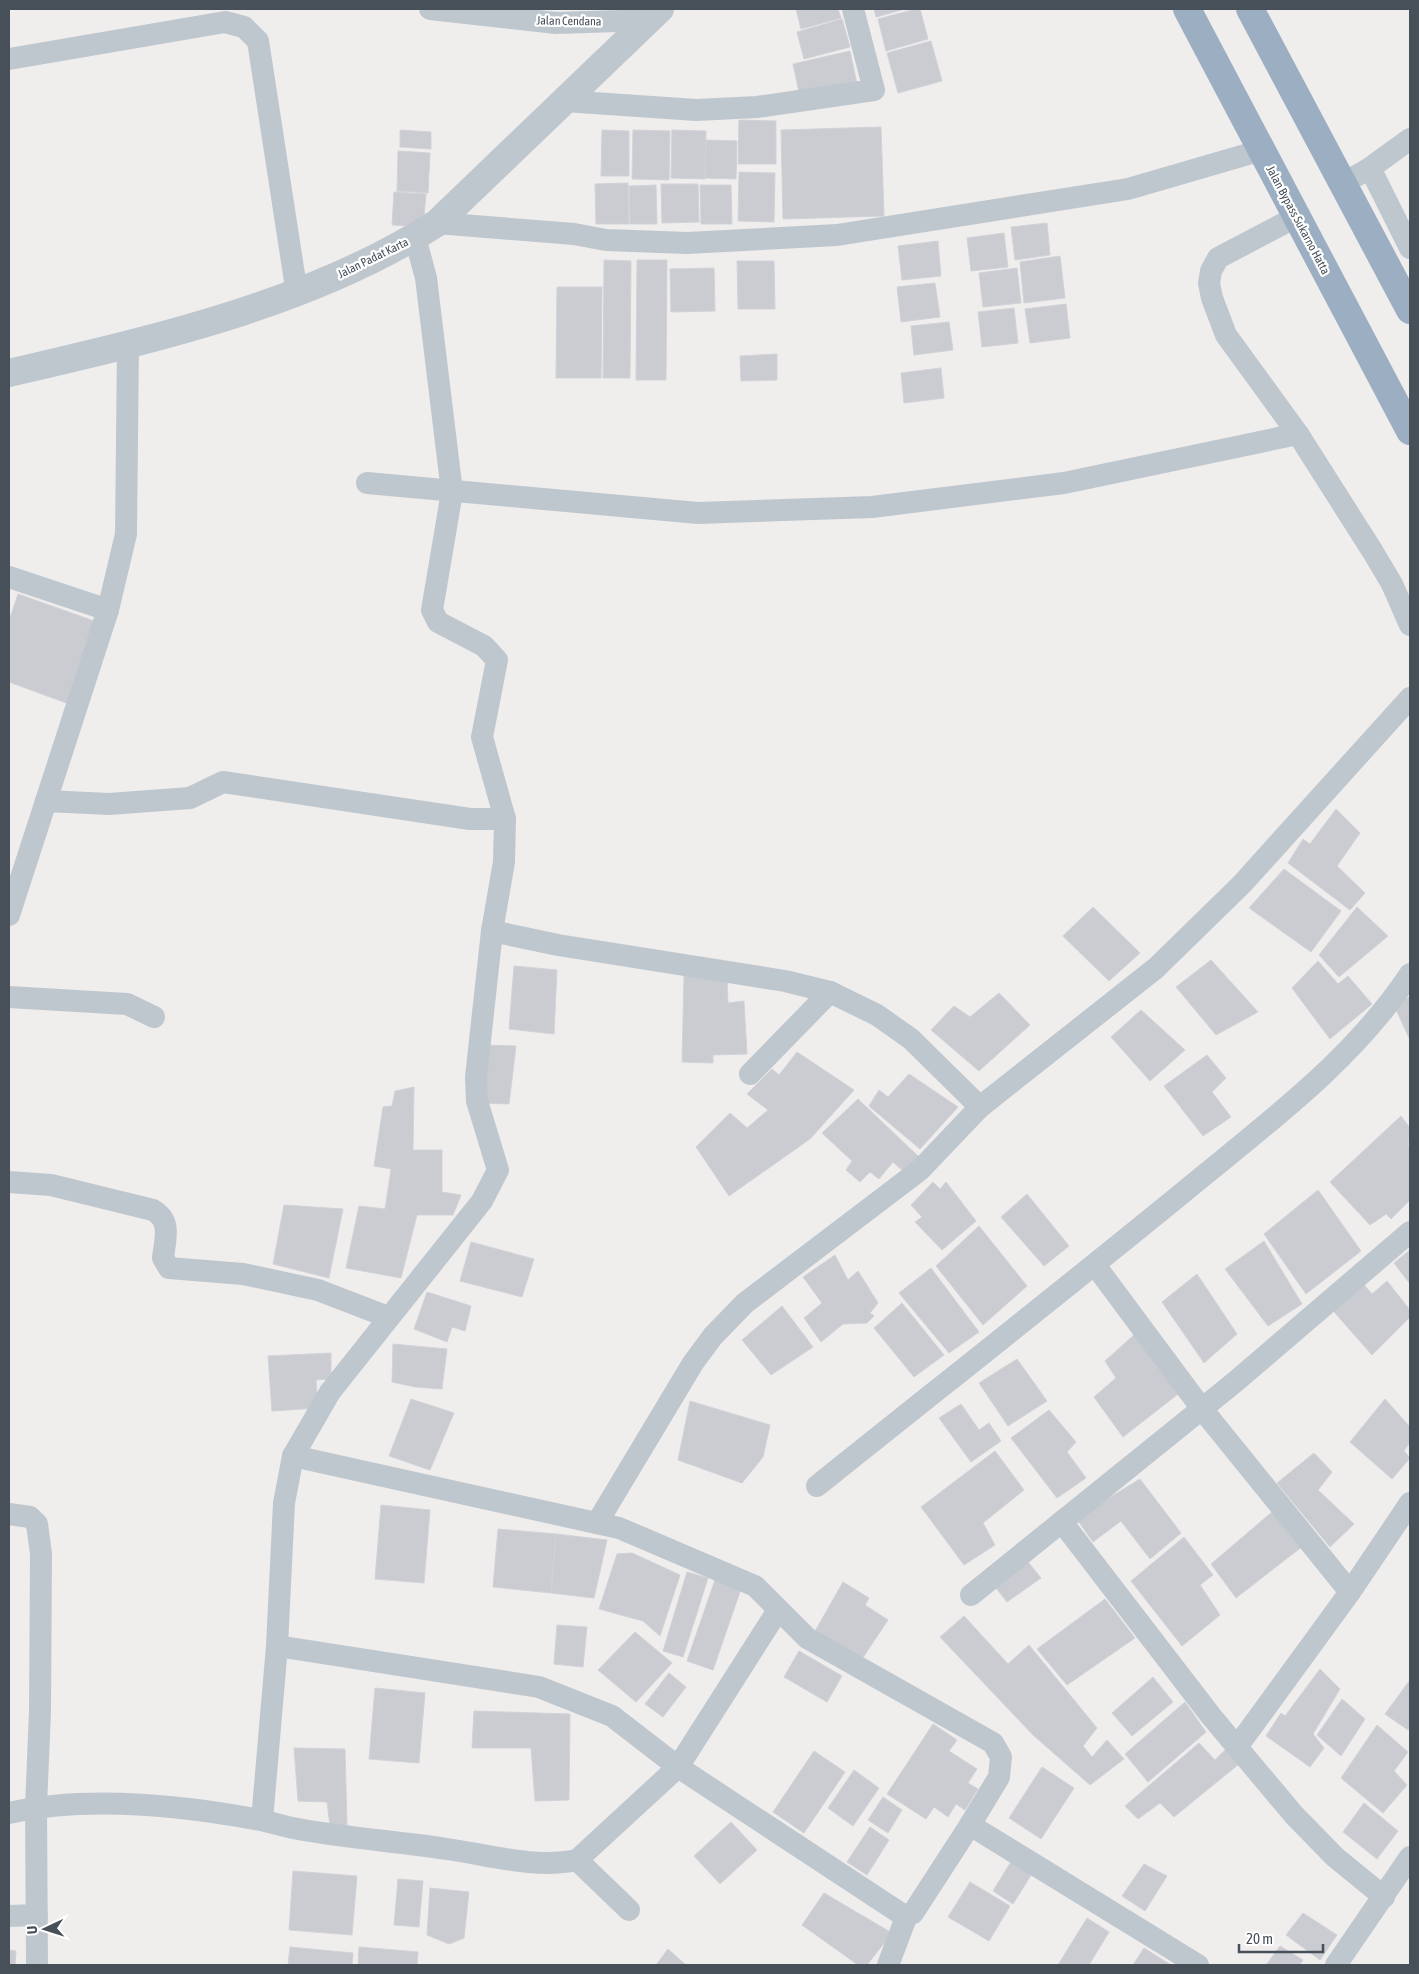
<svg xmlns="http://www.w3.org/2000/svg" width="1419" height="1974" viewBox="0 0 1419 1974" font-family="'Asap Condensed',sans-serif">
  <rect width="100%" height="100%" fill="#f0eded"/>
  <g fill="#caccd2" stroke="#d1d3d8">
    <path d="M 796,9 L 838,9 L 841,18 L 801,29 Z"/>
    <path d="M 874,9 L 905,9 L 876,17 Z"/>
    <path d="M 916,9 L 920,9 L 928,39 L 886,51 L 878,19 Z"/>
    <path d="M 842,19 L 850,47 L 804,59 L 797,32 Z"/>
    <path d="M 931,41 L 942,81 L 898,93 L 887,53 Z"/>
    <path d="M 850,51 L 857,84 L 800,97 L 793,64 Z"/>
    <path d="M 739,120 L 776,121 L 776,164 L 738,164 Z"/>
    <path d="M 881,127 L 884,216 L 783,219 L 781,130 Z"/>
    <path d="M 400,130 L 431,132 L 431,149 L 400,147 Z"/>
    <path d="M 602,130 L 629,131 L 629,176 L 601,176 Z"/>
    <path d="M 633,130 L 670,131 L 669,180 L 632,179 Z"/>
    <path d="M 672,130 L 706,131 L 705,179 L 671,178 Z"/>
    <path d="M 706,140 L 737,141 L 736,179 L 705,178 Z"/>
    <path d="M 398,151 L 430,153 L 428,193 L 397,191 Z"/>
    <path d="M 739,172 L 775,173 L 774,222 L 738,221 Z"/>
    <path d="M 628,183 L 629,224 L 596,224 L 595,184 Z"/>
    <path d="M 661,184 L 698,184 L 699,222 L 662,223 Z"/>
    <path d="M 656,185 L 657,224 L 630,224 L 629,186 Z"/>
    <path d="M 700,185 L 731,185 L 732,224 L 701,224 Z"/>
    <path d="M 394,192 L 426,194 L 423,227 L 392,225 Z"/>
    <path d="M 1047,223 L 1050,255 L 1015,260 L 1011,227 Z"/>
    <path d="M 1004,233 L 1008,267 L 971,271 L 967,238 Z"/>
    <path d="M 938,241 L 941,276 L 902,280 L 898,246 Z"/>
    <path d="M 1060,256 L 1065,298 L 1024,303 L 1020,262 Z"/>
    <path d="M 604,260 L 631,261 L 630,378 L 603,378 Z"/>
    <path d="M 637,260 L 667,260 L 666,380 L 636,380 Z"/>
    <path d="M 737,261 L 774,261 L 775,309 L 738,309 Z"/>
    <path d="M 714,268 L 715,311 L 671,312 L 670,269 Z"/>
    <path d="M 1017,268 L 1021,303 L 983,307 L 979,273 Z"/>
    <path d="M 935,283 L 940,317 L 901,322 L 897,287 Z"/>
    <path d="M 557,287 L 602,287 L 601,378 L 556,378 Z"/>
    <path d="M 1066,304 L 1070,338 L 1030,343 L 1025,309 Z"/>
    <path d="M 1014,308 L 1018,343 L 982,347 L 978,312 Z"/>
    <path d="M 949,322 L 953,350 L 914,355 L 911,326 Z"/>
    <path d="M 777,354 L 777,380 L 741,381 L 740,356 Z"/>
    <path d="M 941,368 L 944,398 L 904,403 L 901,373 Z"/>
    <path d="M 18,594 L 97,622 L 69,704 L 9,682 L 9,621 Z"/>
    <path d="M 1336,809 L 1360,833 L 1337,866 L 1365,893 L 1350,910 L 1288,863 L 1303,839 L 1310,844 Z"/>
    <path d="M 1284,869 L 1341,911 L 1311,952 L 1249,908 Z"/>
    <path d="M 1093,907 L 1140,953 L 1109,981 L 1063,936 Z"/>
    <path d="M 1357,907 L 1388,936 L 1339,977 L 1319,955 Z"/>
    <path d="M 1211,960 L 1258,1012 L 1216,1035 L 1176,987 Z"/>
    <path d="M 1318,961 L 1338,984 L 1348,976 L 1372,1004 L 1330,1039 L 1292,988 Z"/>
    <path d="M 514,966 L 557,970 L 554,1034 L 509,1029 Z"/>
    <path d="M 684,975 L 727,978 L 728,1003 L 744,1001 L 747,1054 L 713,1055 L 713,1063 L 682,1062 Z"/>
    <path d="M 999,993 L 1030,1025 L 979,1071 L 931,1030 L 954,1006 L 970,1017 Z"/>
    <path d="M 1410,997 L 1410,1040 L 1393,1003 Z"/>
    <path d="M 1141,1010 L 1185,1050 L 1150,1081 L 1111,1037 Z"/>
    <path d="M 486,1045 L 516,1046 L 509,1104 L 483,1103 Z"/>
    <path d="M 797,1052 L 854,1090 L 810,1139 L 729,1196 L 696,1147 L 730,1113 L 747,1128 L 768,1110 L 747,1094 L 772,1069 L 779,1075 Z"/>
    <path d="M 1207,1055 L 1226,1078 L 1212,1092 L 1231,1117 L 1203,1136 L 1164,1086 Z"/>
    <path d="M 909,1074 L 958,1107 L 920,1149 L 869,1106 L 879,1090 L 888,1097 Z"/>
    <path d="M 414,1087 L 413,1150 L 442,1150 L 442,1192 L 461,1195 L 453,1215 L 417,1215 L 401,1278 L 346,1268 L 359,1206 L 385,1209 L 391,1169 L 374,1166 L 383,1107 L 392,1106 L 395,1091 Z"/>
    <path d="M 858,1099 L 919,1157 L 903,1171 L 893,1162 L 879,1179 L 870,1172 L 860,1182 L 846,1170 L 852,1161 L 822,1133 Z"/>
    <path d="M 1401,1116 L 1410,1128 L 1408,1145 L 1410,1147 L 1410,1200 L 1391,1219 L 1386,1214 L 1370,1225 L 1330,1182 Z"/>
    <path d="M 933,1182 L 940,1189 L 946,1182 L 976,1221 L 942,1250 L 915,1222 L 922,1217 L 911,1205 Z"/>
    <path d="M 1318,1190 L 1361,1251 L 1306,1294 L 1264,1234 Z"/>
    <path d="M 1027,1194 L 1069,1246 L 1044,1266 L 1001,1217 Z"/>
    <path d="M 284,1205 L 343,1209 L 329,1278 L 273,1264 Z"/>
    <path d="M 979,1226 L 1027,1286 L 983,1325 L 936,1266 Z"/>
    <path d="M 1264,1241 L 1302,1304 L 1268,1326 L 1225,1269 Z"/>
    <path d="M 471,1242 L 534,1259 L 522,1297 L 460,1281 Z"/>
    <path d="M 1410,1250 L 1410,1284 L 1394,1263 Z"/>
    <path d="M 835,1255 L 848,1280 L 858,1271 L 878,1303 L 870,1313 L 874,1316 L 867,1323 L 843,1324 L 821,1342 L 804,1318 L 822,1303 L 803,1277 Z"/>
    <path d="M 931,1268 L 979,1332 L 949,1353 L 899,1293 Z"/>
    <path d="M 1197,1274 L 1237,1334 L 1204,1363 L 1162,1302 Z"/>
    <path d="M 1359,1279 L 1372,1294 L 1387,1281 L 1410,1310 L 1410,1317 L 1372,1355 L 1328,1305 Z"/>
    <path d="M 427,1292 L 471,1306 L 465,1331 L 452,1327 L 447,1342 L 414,1329 Z"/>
    <path d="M 902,1303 L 944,1355 L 914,1377 L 874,1328 Z"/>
    <path d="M 782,1306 L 813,1347 L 771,1375 L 742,1340 Z"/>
    <path d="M 1135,1334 L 1178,1394 L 1123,1437 L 1094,1397 L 1116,1378 L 1105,1361 Z"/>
    <path d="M 393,1344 L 447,1349 L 442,1389 L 415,1387 L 392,1382 Z"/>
    <path d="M 331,1353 L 331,1379 L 316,1380 L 318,1408 L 272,1411 L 268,1356 Z"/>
    <path d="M 1017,1359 L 1047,1401 L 1008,1426 L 979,1383 Z"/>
    <path d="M 411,1399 L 454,1413 L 430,1470 L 389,1456 Z"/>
    <path d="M 1385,1399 L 1410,1427 L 1410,1442 L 1404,1451 L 1410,1458 L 1392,1479 L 1350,1442 Z"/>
    <path d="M 690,1401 L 770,1425 L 763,1457 L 742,1483 L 678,1460 Z"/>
    <path d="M 961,1404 L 979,1430 L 989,1423 L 1001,1441 L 971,1462 L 939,1418 Z"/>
    <path d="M 1049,1410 L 1076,1442 L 1067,1452 L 1086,1478 L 1057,1498 L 1011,1438 Z"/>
    <path d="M 995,1451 L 1024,1490 L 983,1523 L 995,1545 L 964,1565 L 921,1507 Z"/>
    <path d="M 1314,1453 L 1332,1472 L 1318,1490 L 1354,1524 L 1330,1547 L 1277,1483 Z"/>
    <path d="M 1140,1479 L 1181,1533 L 1150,1559 L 1121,1521 L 1093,1542 L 1076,1518 Z"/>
    <path d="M 381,1505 L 430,1510 L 424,1583 L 375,1579 Z"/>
    <path d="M 1272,1512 L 1303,1546 L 1236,1598 L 1211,1564 Z"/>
    <path d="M 498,1529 L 556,1534 L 551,1593 L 493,1587 Z"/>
    <path d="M 556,1534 L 607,1540 L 594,1598 L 551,1593 Z"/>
    <path d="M 1184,1537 L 1213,1575 L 1200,1585 L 1220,1615 L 1182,1646 L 1131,1581 Z"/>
    <path d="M 632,1553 L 680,1575 L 660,1636 L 643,1621 L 599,1609 L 617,1554 Z"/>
    <path d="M 1024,1557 L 1041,1578 L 1007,1602 L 992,1583 Z"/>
    <path d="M 687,1572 L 708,1578 L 683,1657 L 663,1651 Z"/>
    <path d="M 716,1577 L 742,1586 L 713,1670 L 687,1661 Z"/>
    <path d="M 843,1582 L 869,1598 L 865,1605 L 888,1620 L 860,1662 L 814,1633 Z"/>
    <path d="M 1105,1599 L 1135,1638 L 1067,1685 L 1037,1649 Z"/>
    <path d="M 964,1616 L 1008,1664 L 1029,1645 L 1097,1728 L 1083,1746 L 1092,1757 L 1107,1740 L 1124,1759 L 1090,1785 L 1033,1735 L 940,1637 Z"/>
    <path d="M 557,1625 L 587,1627 L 583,1667 L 554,1664 Z"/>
    <path d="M 635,1632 L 672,1663 L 636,1702 L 598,1670 Z"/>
    <path d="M 799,1651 L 842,1676 L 827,1702 L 784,1677 Z"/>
    <path d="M 1320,1669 L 1340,1689 L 1313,1734 L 1324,1748 L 1310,1767 L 1266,1736 L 1281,1713 L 1285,1716 Z"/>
    <path d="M 669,1673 L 686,1687 L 663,1717 L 645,1704 Z"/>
    <path d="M 1153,1677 L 1173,1702 L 1132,1736 L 1112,1713 Z"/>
    <path d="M 1410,1680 L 1410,1726 L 1408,1730 L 1385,1714 Z"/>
    <path d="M 375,1688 L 425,1693 L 419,1763 L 369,1759 Z"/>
    <path d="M 1342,1699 L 1365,1719 L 1341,1756 L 1317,1735 Z"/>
    <path d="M 1185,1702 L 1206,1732 L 1148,1782 L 1125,1754 Z"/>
    <path d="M 474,1711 L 570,1714 L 569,1800 L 535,1801 L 531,1748 L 472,1748 Z"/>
    <path d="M 933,1724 L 957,1740 L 949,1751 L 977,1769 L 968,1783 L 978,1789 L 965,1810 L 956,1804 L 948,1817 L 934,1807 L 926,1819 L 887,1794 Z"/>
    <path d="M 1377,1725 L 1408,1752 L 1394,1771 L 1407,1785 L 1383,1813 L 1341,1778 Z"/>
    <path d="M 1199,1743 L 1215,1760 L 1225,1750 L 1239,1764 L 1174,1817 L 1160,1803 L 1138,1819 L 1125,1806 Z"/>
    <path d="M 294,1748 L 345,1749 L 347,1825 L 330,1826 L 327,1802 L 298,1801 Z"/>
    <path d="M 814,1751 L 845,1772 L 804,1833 L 773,1812 Z"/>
    <path d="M 1042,1767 L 1074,1788 L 1041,1839 L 1009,1818 Z"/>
    <path d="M 854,1770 L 879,1788 L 853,1826 L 828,1808 Z"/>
    <path d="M 883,1797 L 902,1810 L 888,1833 L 868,1820 Z"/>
    <path d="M 1364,1803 L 1398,1831 L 1377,1859 L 1343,1832 Z"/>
    <path d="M 731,1822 L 757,1850 L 720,1884 L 694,1856 Z"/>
    <path d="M 870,1827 L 889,1840 L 867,1875 L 847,1862 Z"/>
    <path d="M 1012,1860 L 1033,1872 L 1013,1904 L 993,1891 Z"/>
    <path d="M 1144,1864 L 1167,1876 L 1145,1911 L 1122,1896 Z"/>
    <path d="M 293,1871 L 357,1876 L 352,1935 L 289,1930 Z"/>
    <path d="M 398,1879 L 423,1881 L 419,1927 L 394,1925 Z"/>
    <path d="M 970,1882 L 1010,1906 L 989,1941 L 948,1917 Z"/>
    <path d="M 430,1888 L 469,1892 L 464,1938 L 449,1944 L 427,1935 Z"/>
    <path d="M 824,1893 L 892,1933 L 867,1965 L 858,1965 L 802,1925 Z"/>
    <path d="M 1303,1913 L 1337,1935 L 1320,1960 L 1286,1935 Z"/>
    <path d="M 1087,1918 L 1109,1932 L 1089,1965 L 1058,1965 Z"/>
    <path d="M 1280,1946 L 1303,1960 L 1299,1965 L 1266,1965 Z"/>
    <path d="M 290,1947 L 353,1953 L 352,1965 L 288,1965 Z"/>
    <path d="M 359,1947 L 418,1952 L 417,1965 L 358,1965 Z"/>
    <path d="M 1144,1948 L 1171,1965 L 1133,1965 Z"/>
    <path d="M 668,1949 L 686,1965 L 656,1965 Z"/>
    <path d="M 9,1950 L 16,1951 L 15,1965 L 9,1965 Z"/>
  </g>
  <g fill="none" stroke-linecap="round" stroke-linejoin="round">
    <g stroke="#bfc7ce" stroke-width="22">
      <path d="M 430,9 L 556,23 L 649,20"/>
      <path d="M 9,59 L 225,22 L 244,27 L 258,41 L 297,294"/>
      <path d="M 564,101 L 696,110 L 757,107 L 874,90 L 853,9"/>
      <path d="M 1370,168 L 1410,248"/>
      <path d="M 1342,184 L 1370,168 L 1410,139"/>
      <path d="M 1296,217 L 1218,258 L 1211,271 L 1209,283 L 1212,298 L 1226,335 L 1298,434 L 1373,552 L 1392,584 L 1410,625"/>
      <path d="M 437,223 L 574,234 L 606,240 L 687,243 L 837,235 L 1128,189 L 1262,150"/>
      <path d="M 367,483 L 698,513 L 872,507 L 1064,483 L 1298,434"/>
      <path d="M 9,577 L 108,610"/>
      <path d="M 46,801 L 109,804 L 190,798 L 223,782 L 470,819 L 505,819"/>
      <path d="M 9,915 L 108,610 L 126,534 L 128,345"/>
      <path d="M 492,931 L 558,945 L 785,981 L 830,992 L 877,1015 L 911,1039 L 980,1107"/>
      <path d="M 9,997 L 127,1004 L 154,1017"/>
      <path d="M 750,1074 L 830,992"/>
      <path d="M 9,1182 L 51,1185 L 153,1210 C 172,1221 165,1239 163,1258 L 169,1268 L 243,1274 L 318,1290 L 388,1317"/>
      <path d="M 1095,1265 L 1202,1409 L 1350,1592"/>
      <path d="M 293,1456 L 619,1528 L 755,1586 L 807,1638 L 993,1743 L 1001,1757 L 999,1777 L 970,1825"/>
      <path d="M 817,1486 C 938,1389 1060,1293 1180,1195 C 1262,1127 1351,1063 1410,974"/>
      <path d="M 9,1514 L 30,1517 L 37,1524 L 41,1554 L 40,1712 L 36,1807 L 37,1965"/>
      <path d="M 1062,1522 L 1211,1716 L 1294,1815 L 1335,1857 L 1384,1897"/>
      <path d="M 597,1523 L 693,1363 L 713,1336 L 745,1303 L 920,1170 L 980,1107 L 1156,968 L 1242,884 L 1410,698"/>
      <path d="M 971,1595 L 1235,1382 L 1410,1232"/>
      <path d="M 277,1646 L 539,1687 L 612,1716 L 678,1767 L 903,1915 L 913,1913 L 970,1825 L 1198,1965"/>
      <path d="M 1237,1747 L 1350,1592 L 1410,1503"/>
      <path d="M 9,1813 C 88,1795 180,1805 260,1820 C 271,1822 282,1826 293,1828 C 344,1838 396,1841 447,1849 C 490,1855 534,1869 577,1860 L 678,1767 L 778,1610"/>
      <path d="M 262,1820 L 277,1646 L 284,1503 L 293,1456 L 330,1392 L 482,1201 L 498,1170 L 477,1101 L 476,1077 L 492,931 L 504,862 L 505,819 L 482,737 L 497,660 L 484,646 L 438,622 L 432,610 L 452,492 L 426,278 L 415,237"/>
      <path d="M 577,1860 L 629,1910"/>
      <path d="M 9,1916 L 37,1915"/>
      <path d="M 888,1965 L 907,1915"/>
      <path d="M 1336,1965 L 1410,1857"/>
    </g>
    <path stroke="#bfc7ce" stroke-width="28" d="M 9,373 C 154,339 311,304 437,223 L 660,9"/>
    <g stroke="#9caec2" stroke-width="28">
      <path d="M 1187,9 L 1410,431"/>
      <path d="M 1250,9 L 1410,310"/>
    </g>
  </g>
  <g text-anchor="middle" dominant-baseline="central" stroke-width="4.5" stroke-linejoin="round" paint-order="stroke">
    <g font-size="12" fill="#475059" stroke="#fff">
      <text transform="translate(569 21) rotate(1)">Jalan Cendana</text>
      <text transform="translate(1298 220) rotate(62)">Jalan Bypass Sukarno Hatta</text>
      <text transform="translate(373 258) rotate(-26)">Jalan Padat Karta</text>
    </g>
  </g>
  <rect width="1419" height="1974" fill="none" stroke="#475059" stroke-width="20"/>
  <g transform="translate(45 1929) rotate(266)" stroke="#ffffff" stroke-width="4" paint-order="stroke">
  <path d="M0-4L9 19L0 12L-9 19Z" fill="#475059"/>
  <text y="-8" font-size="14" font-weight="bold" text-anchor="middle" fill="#475059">U</text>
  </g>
  <path d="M1239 1944v8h84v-8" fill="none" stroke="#475059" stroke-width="2.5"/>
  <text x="1246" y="1944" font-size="15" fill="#475059" stroke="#ffffff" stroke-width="4" paint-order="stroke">20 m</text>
</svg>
